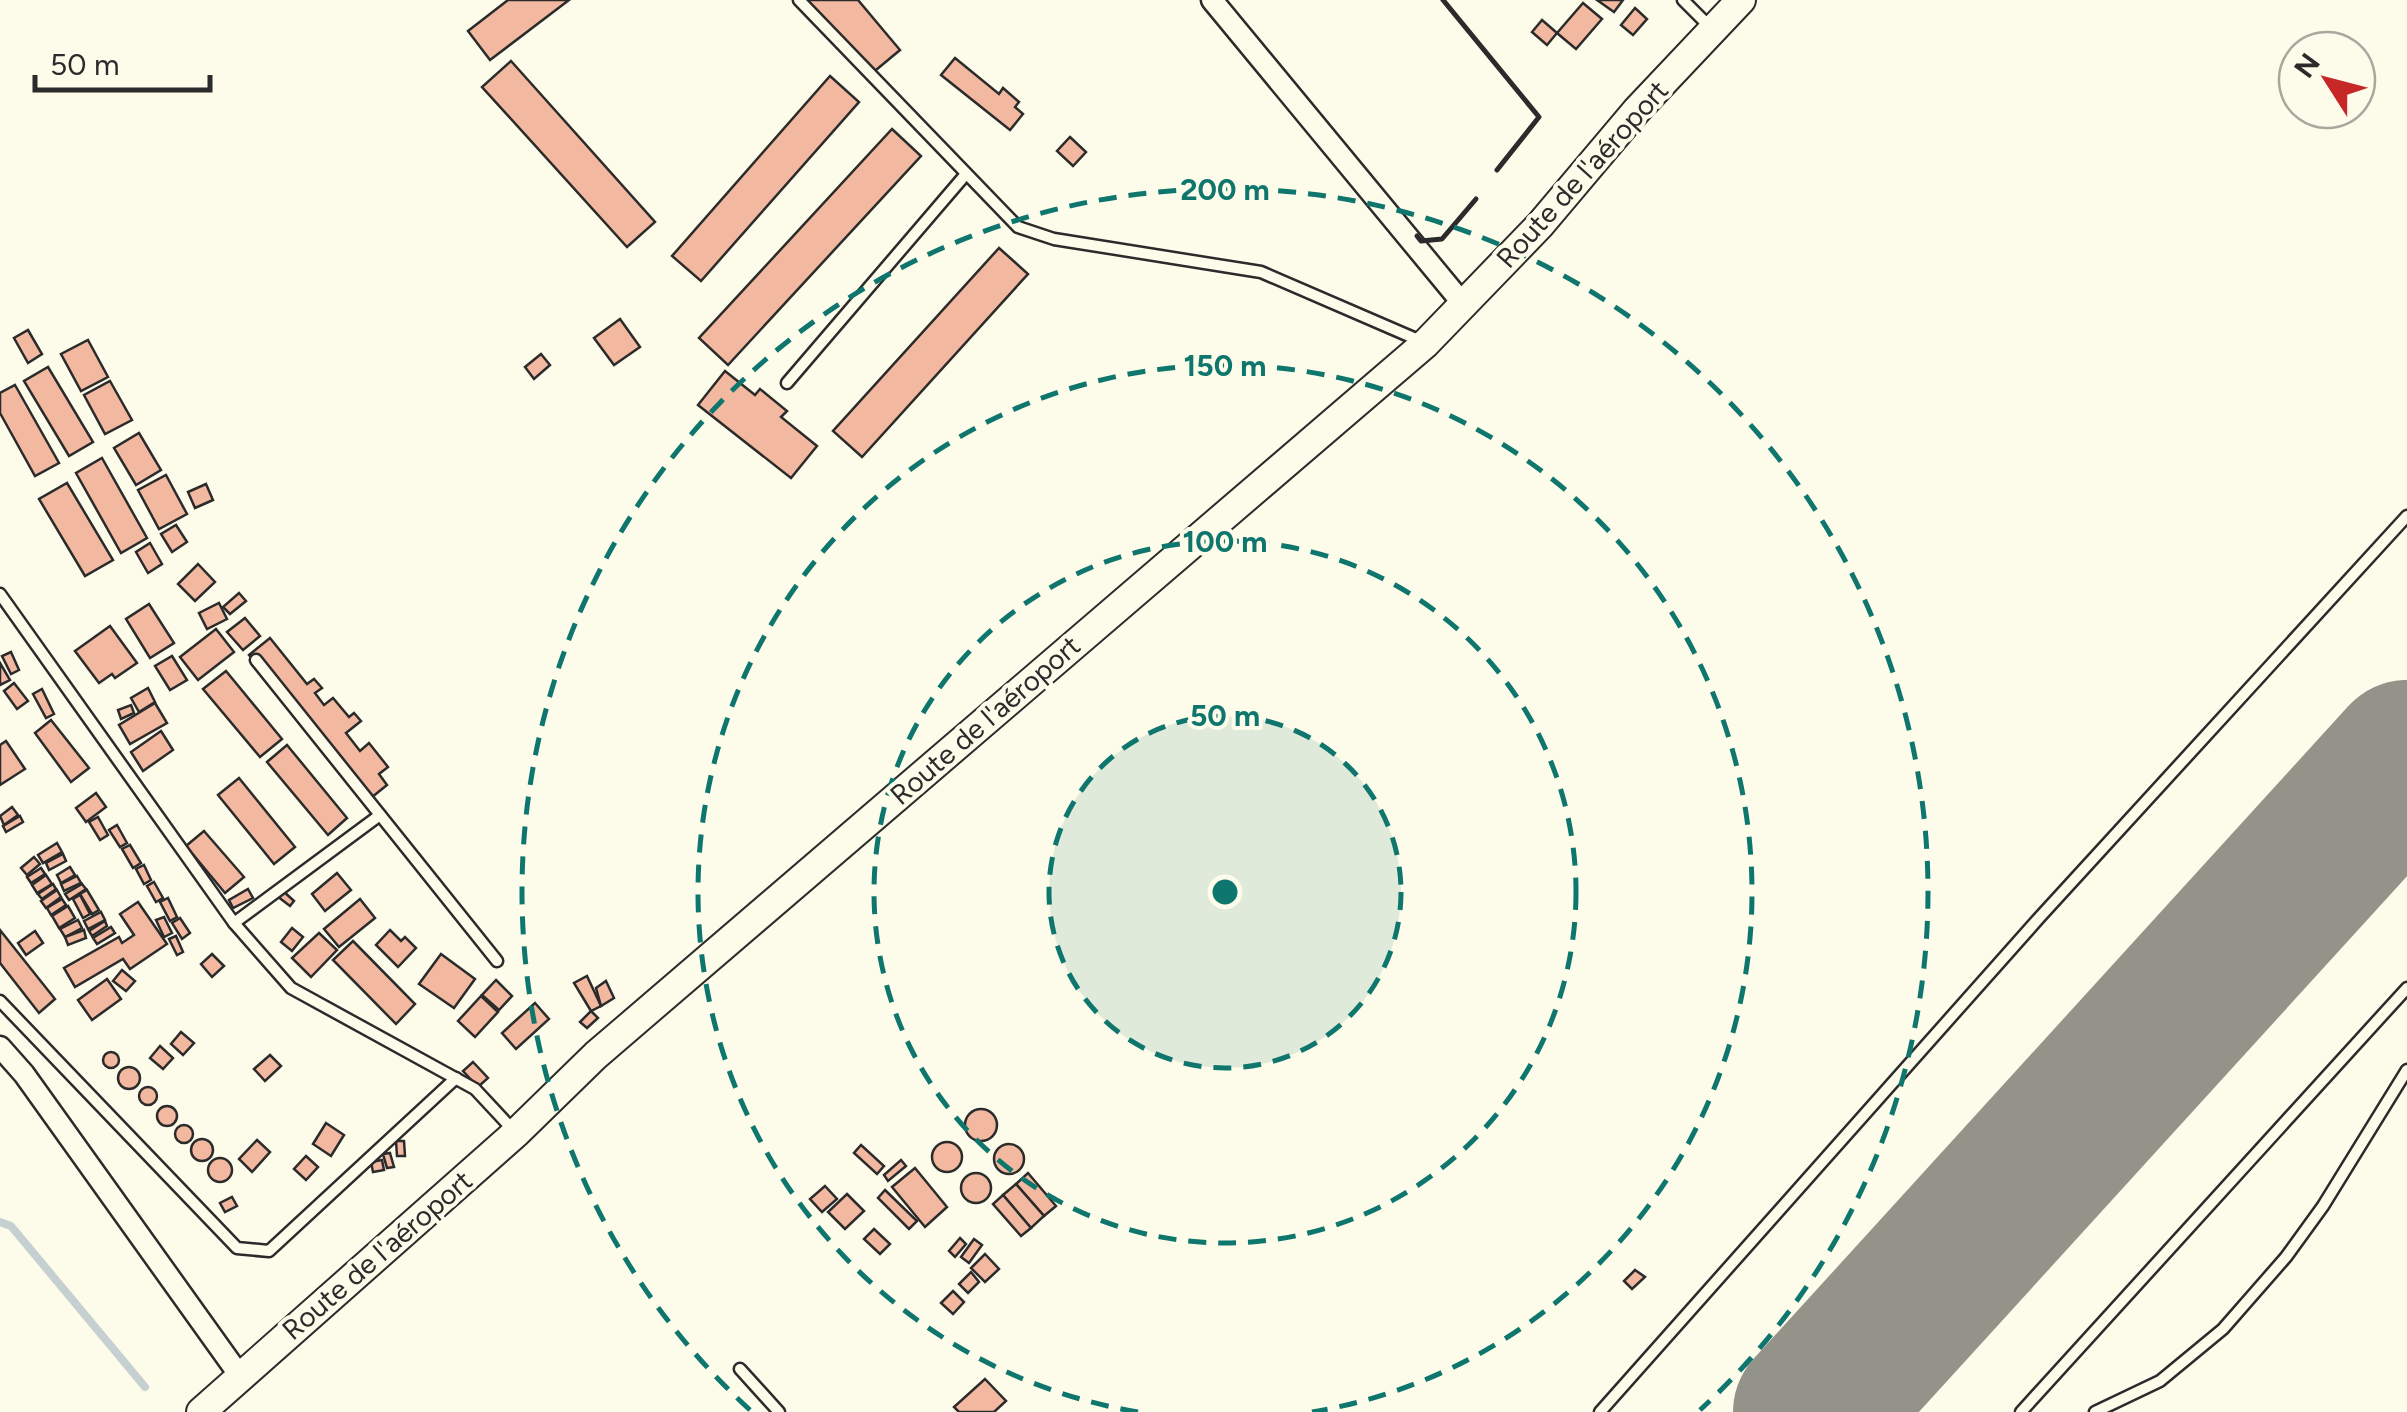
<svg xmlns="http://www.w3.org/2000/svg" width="2407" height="1412" viewBox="0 0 2407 1412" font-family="Figtree,sans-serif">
  <rect width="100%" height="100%" fill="#fdfbea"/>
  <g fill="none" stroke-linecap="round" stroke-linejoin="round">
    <path stroke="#c7d0d0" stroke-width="8" d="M 0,1222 L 11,1226 L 145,1387"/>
    <path stroke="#94938a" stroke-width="158" d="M 1812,1412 L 2407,759"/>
  </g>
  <g fill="#f2b8a0" stroke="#2b2b2b" stroke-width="2.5">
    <path d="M 508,0 L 569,0 L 490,60 L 468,31 Z"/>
    <path d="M 807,0 L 858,0 L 900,50 L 870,75 Z"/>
    <path d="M 1597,0 L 1623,0 L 1614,12 Z"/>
    <path d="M 1583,3 L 1602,19 L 1576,49 L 1557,33 Z"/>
    <path d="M 1635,8 L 1647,19 L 1633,35 L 1621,25 Z"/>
    <path d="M 1542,20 L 1557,33 L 1547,45 L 1532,32 Z"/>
    <path d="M 955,58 L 999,94 L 1003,88 L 1019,102 L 1015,107 L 1023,114 L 1010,130 L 941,75 Z"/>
    <path d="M 511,61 L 655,222 L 627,247 L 482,87 Z"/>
    <path d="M 830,76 L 859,102 L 701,281 L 672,256 Z"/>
    <path d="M 892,129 L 921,156 L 728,365 L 699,338 Z"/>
    <path d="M 1070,137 L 1086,152 L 1073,166 L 1057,151 Z"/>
    <path d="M 999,248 L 1028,274 L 862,457 L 833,431 Z"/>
    <path d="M 620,319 L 640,347 L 614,365 L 594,338 Z"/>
    <path d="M 28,330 L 42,354 L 28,363 L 14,338 Z"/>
    <path d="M 88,340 L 108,377 L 81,391 L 61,354 Z"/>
    <path d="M 541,354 L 550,365 L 534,379 L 525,367 Z"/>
    <path d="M 48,367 L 93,442 L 69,456 L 24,381 Z"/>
    <path d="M 725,371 L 755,395 L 760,389 L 787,411 L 781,417 L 817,446 L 791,478 L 698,405 Z"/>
    <path d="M 110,381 L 132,420 L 105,434 L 84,395 Z"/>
    <path d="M 15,385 L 59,463 L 35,476 L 0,413 L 0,393 Z"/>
    <path d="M 139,433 L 161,470 L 136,485 L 114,448 Z"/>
    <path d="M 102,458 L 147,538 L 121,553 L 76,473 Z"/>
    <path d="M 166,475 L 187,514 L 159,529 L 138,490 Z"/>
    <path d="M 67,483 L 113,560 L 85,576 L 39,499 Z"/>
    <path d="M 206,484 L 213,500 L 195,508 L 188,492 Z"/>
    <path d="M 176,525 L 187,542 L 172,552 L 161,534 Z"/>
    <path d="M 150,543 L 162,564 L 148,573 L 136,552 Z"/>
    <path d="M 198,564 L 215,582 L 195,601 L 178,584 Z"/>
    <path d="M 239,593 L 246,601 L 230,614 L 223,607 Z"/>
    <path d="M 219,603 L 227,619 L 207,629 L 199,613 Z"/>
    <path d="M 149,604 L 174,643 L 150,658 L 126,619 Z"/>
    <path d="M 245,618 L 260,636 L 243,650 L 227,632 Z"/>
    <path d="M 110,626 L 137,663 L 115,678 L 112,674 L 99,683 L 75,651 Z"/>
    <path d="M 216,629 L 234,652 L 198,680 L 180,657 Z"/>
    <path d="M 270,638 L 307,684 L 314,679 L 322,688 L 315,693 L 324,705 L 333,698 L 349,717 L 354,713 L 361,721 L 346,733 L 360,751 L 369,743 L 388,767 L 379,774 L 387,785 L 366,802 L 249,655 Z"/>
    <path d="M 11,652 L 19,670 L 11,674 L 2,656 Z"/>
    <path d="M 172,656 L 187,680 L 170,690 L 155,666 Z"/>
    <path d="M 0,663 L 10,680 L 0,685 Z"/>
    <path d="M 226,671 L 282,739 L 260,757 L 203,689 Z"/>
    <path d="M 14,683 L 28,701 L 17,709 L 4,691 Z"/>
    <path d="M 148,688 L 155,702 L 139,712 L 131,698 Z"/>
    <path d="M 42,689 L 54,714 L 46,718 L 33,694 Z"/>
    <path d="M 155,703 L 167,723 L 130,744 L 119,725 Z"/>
    <path d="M 131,705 L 134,713 L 121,719 L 118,710 Z"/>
    <path d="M 51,720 L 89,768 L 71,782 L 35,733 Z"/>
    <path d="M 161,731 L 173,750 L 143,771 L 131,752 Z"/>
    <path d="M 6,741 L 25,769 L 0,785 L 0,745 Z"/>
    <path d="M 287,745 L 347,818 L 328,835 L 267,762 Z"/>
    <path d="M 239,778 L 295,847 L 274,864 L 218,795 Z"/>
    <path d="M 96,793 L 106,807 L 86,822 L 76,808 Z"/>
    <path d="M 12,807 L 18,815 L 4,825 L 0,816 Z"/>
    <path d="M 20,816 L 23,822 L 6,832 L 3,826 Z"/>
    <path d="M 98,817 L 108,835 L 100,840 L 89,822 Z"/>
    <path d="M 117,825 L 127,843 L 120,847 L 109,830 Z"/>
    <path d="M 204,831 L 244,877 L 225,893 L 186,846 Z"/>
    <path d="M 57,843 L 62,852 L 43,863 L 38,855 Z"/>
    <path d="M 130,845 L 141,863 L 133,868 L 122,849 Z"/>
    <path d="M 63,854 L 66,861 L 49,870 L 46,863 Z"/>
    <path d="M 34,857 L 40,864 L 27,875 L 21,868 Z"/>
    <path d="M 144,865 L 151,880 L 144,884 L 136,869 Z"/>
    <path d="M 70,867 L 75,875 L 61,883 L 57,875 Z"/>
    <path d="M 41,868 L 45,874 L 31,883 L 27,877 Z"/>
    <path d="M 337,873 L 351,890 L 325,911 L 312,894 Z"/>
    <path d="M 46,875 L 52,884 L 37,893 L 32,885 Z"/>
    <path d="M 77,876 L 81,883 L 64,891 L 61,884 Z"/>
    <path d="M 154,882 L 163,898 L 156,902 L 147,886 Z"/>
    <path d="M 53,884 L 56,889 L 42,899 L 38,894 Z"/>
    <path d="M 82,884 L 86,889 L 69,900 L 65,894 Z"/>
    <path d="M 248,889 L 253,898 L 233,908 L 229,900 Z"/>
    <path d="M 57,890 L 61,897 L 46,908 L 41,901 Z"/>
    <path d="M 87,890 L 99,910 L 92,914 L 80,894 Z"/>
    <path d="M 282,890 L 294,901 L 290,906 L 277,896 Z"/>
    <path d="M 80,895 L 90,914 L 83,918 L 73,899 Z"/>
    <path d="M 168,898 L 177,917 L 170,921 L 160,902 Z"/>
    <path d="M 62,899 L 66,905 L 51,915 L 47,908 Z"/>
    <path d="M 360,899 L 375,918 L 339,947 L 324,929 Z"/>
    <path d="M 138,902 L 167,944 L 130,969 L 123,959 L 75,987 L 64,968 L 119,937 L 122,943 L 134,935 L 120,914 Z"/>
    <path d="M 68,906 L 75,918 L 59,928 L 52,916 Z"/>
    <path d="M 101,912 L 105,920 L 88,929 L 84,921 Z"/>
    <path d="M 164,917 L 172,933 L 164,937 L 156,920 Z"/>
    <path d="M 180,918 L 190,933 L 182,939 L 172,923 Z"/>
    <path d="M 78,920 L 82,928 L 65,937 L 60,929 Z"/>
    <path d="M 105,921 L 107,926 L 92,936 L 89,931 Z"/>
    <path d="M 111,927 L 115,933 L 97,944 L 93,938 Z"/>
    <path d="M 292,928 L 303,937 L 292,951 L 281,942 Z"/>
    <path d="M 0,930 L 55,999 L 39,1013 L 0,963 Z"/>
    <path d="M 84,930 L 86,938 L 68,945 L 65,937 Z"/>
    <path d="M 390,930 L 401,941 L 405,937 L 416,948 L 398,967 L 376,945 Z"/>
    <path d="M 35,931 L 43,943 L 26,955 L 18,943 Z"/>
    <path d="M 319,933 L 337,950 L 311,977 L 292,958 Z"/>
    <path d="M 176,936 L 183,952 L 177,955 L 169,939 Z"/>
    <path d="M 353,941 L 415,1004 L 396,1024 L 333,960 Z"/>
    <path d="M 212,954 L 224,966 L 212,977 L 201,964 Z"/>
    <path d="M 441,954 L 475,979 L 454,1008 L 419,984 Z"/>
    <path d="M 122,970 L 135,981 L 126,991 L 113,981 Z"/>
    <path d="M 587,976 L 601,1006 L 591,1011 L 574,983 Z"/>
    <path d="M 107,979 L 121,999 L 92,1020 L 78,1000 Z"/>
    <path d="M 496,980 L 512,996 L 499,1010 L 482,995 Z"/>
    <path d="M 606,981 L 614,998 L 601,1006 L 596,988 Z"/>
    <path d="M 481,996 L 498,1012 L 475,1037 L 458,1021 Z"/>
    <path d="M 535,1003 L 549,1019 L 516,1049 L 502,1033 Z"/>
    <path d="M 591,1011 L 598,1018 L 587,1028 L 580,1022 Z"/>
    <path d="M 181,1032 L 194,1043 L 183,1055 L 171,1044 Z"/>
    <path d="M 160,1046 L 173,1058 L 163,1069 L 150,1058 Z"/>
    <circle cx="111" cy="1060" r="8"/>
    <path d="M 270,1055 L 281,1066 L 265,1081 L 254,1069 Z"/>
    <path d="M 473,1062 L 488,1078 L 478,1087 L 463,1071 Z"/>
    <circle cx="129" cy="1078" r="11"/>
    <circle cx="148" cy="1096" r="9"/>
    <circle cx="167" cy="1116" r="10"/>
    <circle cx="981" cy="1125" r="16"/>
    <path d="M 326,1123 L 344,1135 L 331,1156 L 313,1144 Z"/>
    <circle cx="184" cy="1134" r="9"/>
    <circle cx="202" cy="1150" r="11"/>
    <path d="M 257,1140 L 270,1152 L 252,1172 L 239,1159 Z"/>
    <path d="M 396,1141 L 404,1141 L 405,1156 L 397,1156 Z"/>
    <circle cx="947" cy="1157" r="15"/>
    <circle cx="1009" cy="1159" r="15"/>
    <path d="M 861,1145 L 884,1166 L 877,1174 L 854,1153 Z"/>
    <path d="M 390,1153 L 394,1167 L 387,1168 L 383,1154 Z"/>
    <path d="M 306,1156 L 318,1167 L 306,1180 L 294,1169 Z"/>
    <circle cx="220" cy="1170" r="12"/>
    <path d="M 382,1160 L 384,1170 L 373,1172 L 371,1162 Z"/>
    <path d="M 901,1160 L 906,1166 L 888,1181 L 884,1175 Z"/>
    <path d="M 915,1168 L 947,1207 L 925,1227 L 892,1187 Z"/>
    <circle cx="976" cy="1188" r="15"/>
    <path d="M 1028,1173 L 1056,1206 L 1044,1216 L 1016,1184 Z"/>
    <path d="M 1016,1184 L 1044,1216 L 1031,1228 L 1003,1195 Z"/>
    <path d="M 825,1186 L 837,1199 L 822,1212 L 810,1199 Z"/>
    <path d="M 885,1190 L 917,1221 L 909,1229 L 878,1198 Z"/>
    <path d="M 847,1194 L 864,1211 L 845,1229 L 828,1212 Z"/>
    <path d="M 1003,1195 L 1031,1228 L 1021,1236 L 993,1204 Z"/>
    <path d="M 232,1197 L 237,1206 L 225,1212 L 220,1203 Z"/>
    <path d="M 874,1229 L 890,1244 L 880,1254 L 864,1239 Z"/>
    <path d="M 960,1238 L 966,1244 L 955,1257 L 949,1251 Z"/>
    <path d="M 974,1239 L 982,1245 L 969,1263 L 961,1257 Z"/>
    <path d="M 985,1254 L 999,1269 L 985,1282 L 971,1268 Z"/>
    <path d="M 1635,1270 L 1645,1277 L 1632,1289 L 1624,1281 Z"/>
    <path d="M 971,1272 L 979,1282 L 968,1293 L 959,1284 Z"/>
    <path d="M 953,1291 L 964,1302 L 953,1314 L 941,1303 Z"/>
    <path d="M 985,1379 L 1006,1401 L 994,1412 L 959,1412 L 954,1407 Z"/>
  </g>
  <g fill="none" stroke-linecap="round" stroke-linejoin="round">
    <defs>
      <g id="service">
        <path d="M 799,0 L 1018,227 L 1054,239 L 1261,272 L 1423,342"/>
        <path d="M 1683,0 L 1711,28"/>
        <path d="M 787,383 L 966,174"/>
        <path d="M 0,594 L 234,923 L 291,988 L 475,1089 L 515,1132"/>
        <path d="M 256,660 L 497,961"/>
        <path d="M 234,923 L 380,815"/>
        <path d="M 0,1001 L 237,1248 L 269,1251 L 456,1078"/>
        <path d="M 740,1369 L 779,1412"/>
        <path d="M 1600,1412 L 2039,918 L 2407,516"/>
        <path d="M 2021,1412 L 2407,988"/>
        <path d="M 2095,1412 L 2160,1381 L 2223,1329 L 2286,1257 L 2323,1206 L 2407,1070"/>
      </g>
      <g id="minor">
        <path d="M 1212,0 L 1464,305"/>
        <path d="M 0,1047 L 24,1074 L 240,1376"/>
      </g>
      <path id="tertiary" d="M 201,1412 L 516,1133 L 596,1055 L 1426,343 L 1540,225 L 1637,110 L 1741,0"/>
    </defs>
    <use href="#service" stroke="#2b2b2b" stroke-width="15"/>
    <use href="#minor" stroke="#2b2b2b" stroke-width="25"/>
    <use href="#tertiary" stroke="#2b2b2b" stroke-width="32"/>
    <use href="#service" stroke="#fdfbea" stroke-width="10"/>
    <use href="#minor" stroke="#fdfbea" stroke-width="20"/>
    <use href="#tertiary" stroke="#fdfbea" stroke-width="28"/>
    <g stroke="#2b2b2b" stroke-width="5">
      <path d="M 1443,0 L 1539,117 L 1497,170"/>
      <path d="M 1417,236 L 1421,241 L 1442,239 L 1476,199"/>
    </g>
  </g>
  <circle cx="1225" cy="892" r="176" fill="#0f766e" fill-opacity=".12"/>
  <g fill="none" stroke="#0f766e" stroke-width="5" stroke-dasharray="18 12">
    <circle cx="1225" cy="892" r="176"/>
    <circle cx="1225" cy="892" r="351"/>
    <path d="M1138 1412A527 527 0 1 1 1312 1412"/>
    <path d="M750 1410A703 703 0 1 1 1700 1410"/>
  </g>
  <g text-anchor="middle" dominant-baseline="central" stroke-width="8" stroke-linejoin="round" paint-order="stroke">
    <g font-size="28" fill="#2b2b2b" stroke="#fdfbea">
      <text transform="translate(1582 174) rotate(-48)">Route de l'aéroport</text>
      <text transform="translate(985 720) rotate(-41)">Route de l'aéroport</text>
      <text transform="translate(377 1255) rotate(-41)">Route de l'aéroport</text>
    </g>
  </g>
  <circle cx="1225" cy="892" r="15" fill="#0f766e" stroke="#fdfbea" stroke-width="5"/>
  <g font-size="30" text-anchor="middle" font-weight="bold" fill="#0f766e" stroke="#fdfbea" stroke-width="8" stroke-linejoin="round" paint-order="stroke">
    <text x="1225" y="200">200 m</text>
    <text x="1225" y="376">150 m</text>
    <text x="1225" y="552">100 m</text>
    <text x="1225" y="726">50 m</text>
  </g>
  <g transform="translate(2327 80) rotate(306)"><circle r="48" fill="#fdfbea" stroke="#a9a89e" stroke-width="2.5"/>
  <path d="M0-8L18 38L0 25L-18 38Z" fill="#c62828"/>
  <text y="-15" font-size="28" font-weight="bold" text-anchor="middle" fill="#2b2b2b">N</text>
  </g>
  <path d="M35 75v15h175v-15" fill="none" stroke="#2b2b2b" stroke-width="5"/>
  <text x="50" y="75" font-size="30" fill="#2b2b2b" stroke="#fdfbea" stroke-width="8" paint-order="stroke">50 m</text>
</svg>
